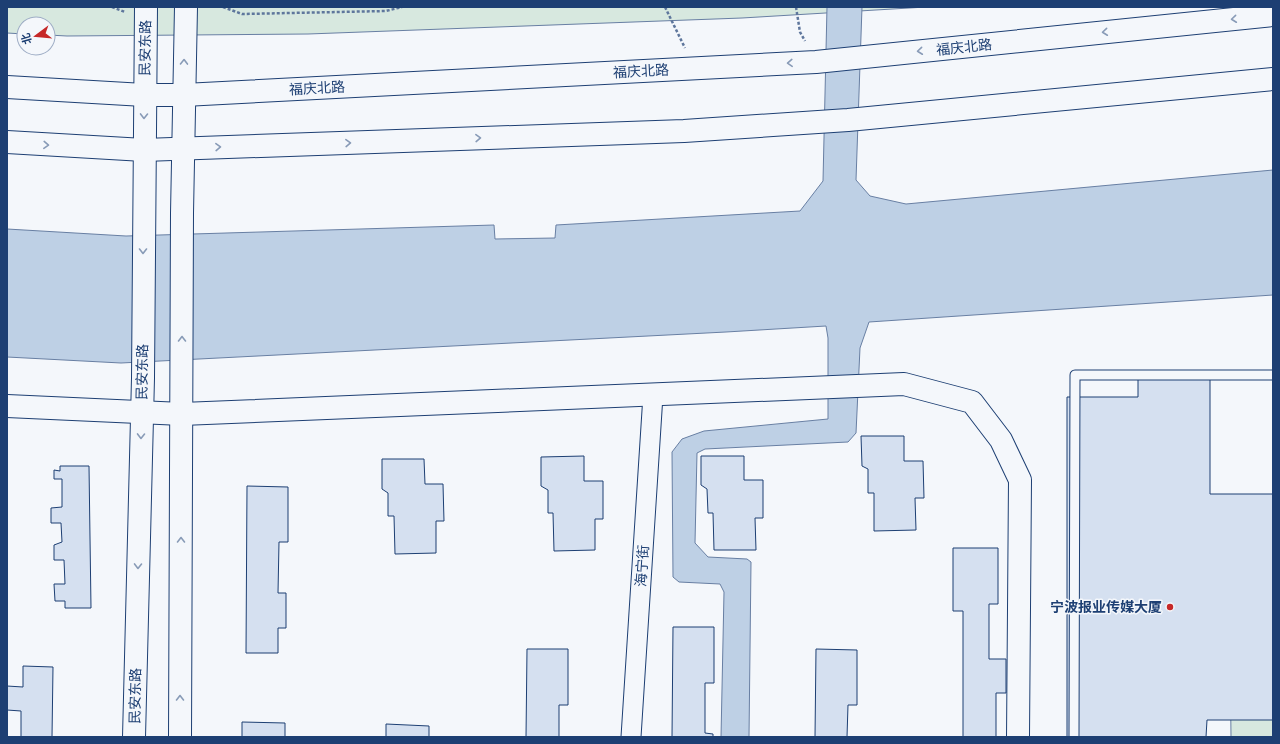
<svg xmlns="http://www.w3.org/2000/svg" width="1280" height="744" viewBox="0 0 1280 744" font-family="'Asap Condensed','Noto Sans SC',sans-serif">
  <rect width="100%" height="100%" fill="#f4f7fb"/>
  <g fill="#d7e8df" stroke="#687fa3">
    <path d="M 7,7 L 926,7 L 742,18 L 308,34 L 67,36 L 48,35 L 48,24 L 24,24 L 24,34 L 7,33 Z"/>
    <path d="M 1273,644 L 1273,737 L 1231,737 L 1230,645 Z"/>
  </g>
  <path fill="#bed0e5" stroke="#687fa3" d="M 827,7 L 862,7 L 856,180 L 870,196 L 906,204 L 1273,170 L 1273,295 L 869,322 L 860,348 L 856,433 L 848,442 L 705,449 L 697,453 L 695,543 L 708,557 L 747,559 L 751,562 L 749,737 L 721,737 L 724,592 L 720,584 L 679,582 L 673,577 L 672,452 L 682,439 L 704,431 L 828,419 L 828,338 L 826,326 L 726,332 L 121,363 L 7,357 L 7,229 L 126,236 L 494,225 L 495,239 L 555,238 L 556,225 L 800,211 L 823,181 Z"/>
  <g fill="#d5e0f0" stroke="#1d3f73">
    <path d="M 1138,375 L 1210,375 L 1210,494 L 1273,494 L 1273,720 L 1207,720 L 1206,737 L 1067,737 L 1067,397 L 1138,397 Z"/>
    <path d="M 861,436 L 904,436 L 904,461 L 923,461 L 924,498 L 915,498 L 916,530 L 874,531 L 874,493 L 868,493 L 868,469 L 862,466 Z"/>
    <path d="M 584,456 L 584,481 L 603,481 L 603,519 L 595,519 L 595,550 L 554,551 L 553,513 L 548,513 L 548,490 L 541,486 L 541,457 Z"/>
    <path d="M 701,456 L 744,456 L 744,480 L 763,480 L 763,518 L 755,518 L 756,550 L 714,550 L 713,513 L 708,513 L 707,489 L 701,485 Z"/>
    <path d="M 382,459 L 424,459 L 425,484 L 443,484 L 444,521 L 436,521 L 436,553 L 395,554 L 394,516 L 388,516 L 388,493 L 382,489 Z"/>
    <path d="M 60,466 L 89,466 L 91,608 L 65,608 L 65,601 L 55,601 L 54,584 L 65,584 L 64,560 L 54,560 L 54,545 L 62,542 L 61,523 L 51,523 L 51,508 L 62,507 L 62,479 L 54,479 L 54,470 L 60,471 Z"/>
    <path d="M 247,486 L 288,487 L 288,542 L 279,542 L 278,593 L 286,593 L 286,628 L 278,628 L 278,653 L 246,653 Z"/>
    <path d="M 953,548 L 998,548 L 998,604 L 989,604 L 989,659 L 1006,659 L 1006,693 L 996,693 L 996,737 L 963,737 L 963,611 L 953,611 Z"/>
    <path d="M 673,627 L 714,627 L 714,683 L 705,683 L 705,733 L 713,734 L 713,737 L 672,737 Z"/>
    <path d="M 527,649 L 568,649 L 568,705 L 559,705 L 559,737 L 526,737 Z"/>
    <path d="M 816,649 L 857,650 L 857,705 L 848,705 L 847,737 L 815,737 Z"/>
    <path d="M 23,666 L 53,667 L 52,737 L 21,737 L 21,711 L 7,710 L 7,686 L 23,687 Z"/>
    <path d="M 242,722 L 285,723 L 285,737 L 242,737 Z"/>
    <path d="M 386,724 L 429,726 L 429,737 L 386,737 Z"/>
  </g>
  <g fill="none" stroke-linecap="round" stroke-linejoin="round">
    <defs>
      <path id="lane" d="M 1074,737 L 1075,375 L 1273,375"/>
      <path id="street" d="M 631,737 L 653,395"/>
      <g id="secondary">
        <path d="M 7,406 L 182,414 L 904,384 L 972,402 L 1001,440 L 1020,480 L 1018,737"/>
        <path d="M 134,737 L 143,378 L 146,7"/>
        <path d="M 180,737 L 182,213 L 186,7"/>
      </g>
      <g id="primary">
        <path d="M 7,87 L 144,95 L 184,95 L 816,62 L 1273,15"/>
        <path d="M 7,142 L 144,150 L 684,131 L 848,120 L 1273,79"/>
      </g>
    </defs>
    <use href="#lane" stroke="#1d3f73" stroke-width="11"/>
    <use href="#street" stroke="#1d3f73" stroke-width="21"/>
    <use href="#secondary" stroke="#1d3f73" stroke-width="24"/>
    <use href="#primary" stroke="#1d3f73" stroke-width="24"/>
    <g stroke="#5e769c" stroke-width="2.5" stroke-dasharray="3 2" stroke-linecap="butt">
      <path d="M 112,7 L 125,12"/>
      <path d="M 223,7 L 242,14 L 386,11 L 402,7"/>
      <path d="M 665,7 L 685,48"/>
      <path d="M 796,7 L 800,32 L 805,41"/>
    </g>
    <use href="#lane" stroke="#f4f7fb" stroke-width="9"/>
    <use href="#street" stroke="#f4f7fb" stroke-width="19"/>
    <use href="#secondary" stroke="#f4f7fb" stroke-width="22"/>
    <use href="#primary" stroke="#f4f7fb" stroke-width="22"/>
  </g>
  <defs><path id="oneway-chevron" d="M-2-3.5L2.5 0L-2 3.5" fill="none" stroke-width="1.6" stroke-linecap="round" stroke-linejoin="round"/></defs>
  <g stroke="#889bb7">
    <use href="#oneway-chevron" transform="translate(1234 19) rotate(174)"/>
    <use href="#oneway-chevron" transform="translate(1105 32) rotate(174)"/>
    <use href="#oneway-chevron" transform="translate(920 51) rotate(174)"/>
    <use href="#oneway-chevron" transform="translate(184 62) rotate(-89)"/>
    <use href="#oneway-chevron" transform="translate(790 63) rotate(177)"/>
    <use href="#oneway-chevron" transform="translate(144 116) rotate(91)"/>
    <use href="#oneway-chevron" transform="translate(478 138) rotate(-2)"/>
    <use href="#oneway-chevron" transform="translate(348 143) rotate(-2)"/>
    <use href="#oneway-chevron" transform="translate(46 145) rotate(3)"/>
    <use href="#oneway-chevron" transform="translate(218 147) rotate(-2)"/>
    <use href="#oneway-chevron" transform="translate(143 251) rotate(90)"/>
    <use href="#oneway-chevron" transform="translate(182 339) rotate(-90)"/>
    <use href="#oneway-chevron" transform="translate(141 436) rotate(91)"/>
    <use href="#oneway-chevron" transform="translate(181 540) rotate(-90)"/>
    <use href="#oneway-chevron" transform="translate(138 566) rotate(91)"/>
    <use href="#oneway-chevron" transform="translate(180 698) rotate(-90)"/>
  </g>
  <circle fill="#c62828" stroke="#f4f7fb" stroke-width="1.5" cx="1170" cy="607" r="4"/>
  <g text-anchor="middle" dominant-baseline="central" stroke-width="3" stroke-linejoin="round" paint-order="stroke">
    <g font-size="14" fill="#1d3f73" stroke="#f4f7fb">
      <text transform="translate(964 47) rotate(-6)">福庆北路</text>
      <text transform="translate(145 48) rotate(-89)">民安东路</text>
      <text transform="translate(641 71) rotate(-3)">福庆北路</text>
      <text transform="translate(317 88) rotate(-3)">福庆北路</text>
      <text transform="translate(142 372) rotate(-89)">民安东路</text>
      <text transform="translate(642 566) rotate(-86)">海宁街</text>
      <text transform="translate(135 696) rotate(-89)">民安东路</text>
    </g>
    <g font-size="14" font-weight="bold" fill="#1d3f73" stroke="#f4f7fb" text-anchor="end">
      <text x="1162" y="607">宁波报业传媒大厦</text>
    </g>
  </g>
  <rect width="1280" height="744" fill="none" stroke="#1d3f73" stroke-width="16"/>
  <g transform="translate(36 36) rotate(254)"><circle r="19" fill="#f4f7fb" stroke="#9eadc5"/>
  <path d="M0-3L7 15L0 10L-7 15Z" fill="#c62828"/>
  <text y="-6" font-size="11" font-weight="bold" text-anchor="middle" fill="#1d3f73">北</text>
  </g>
</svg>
